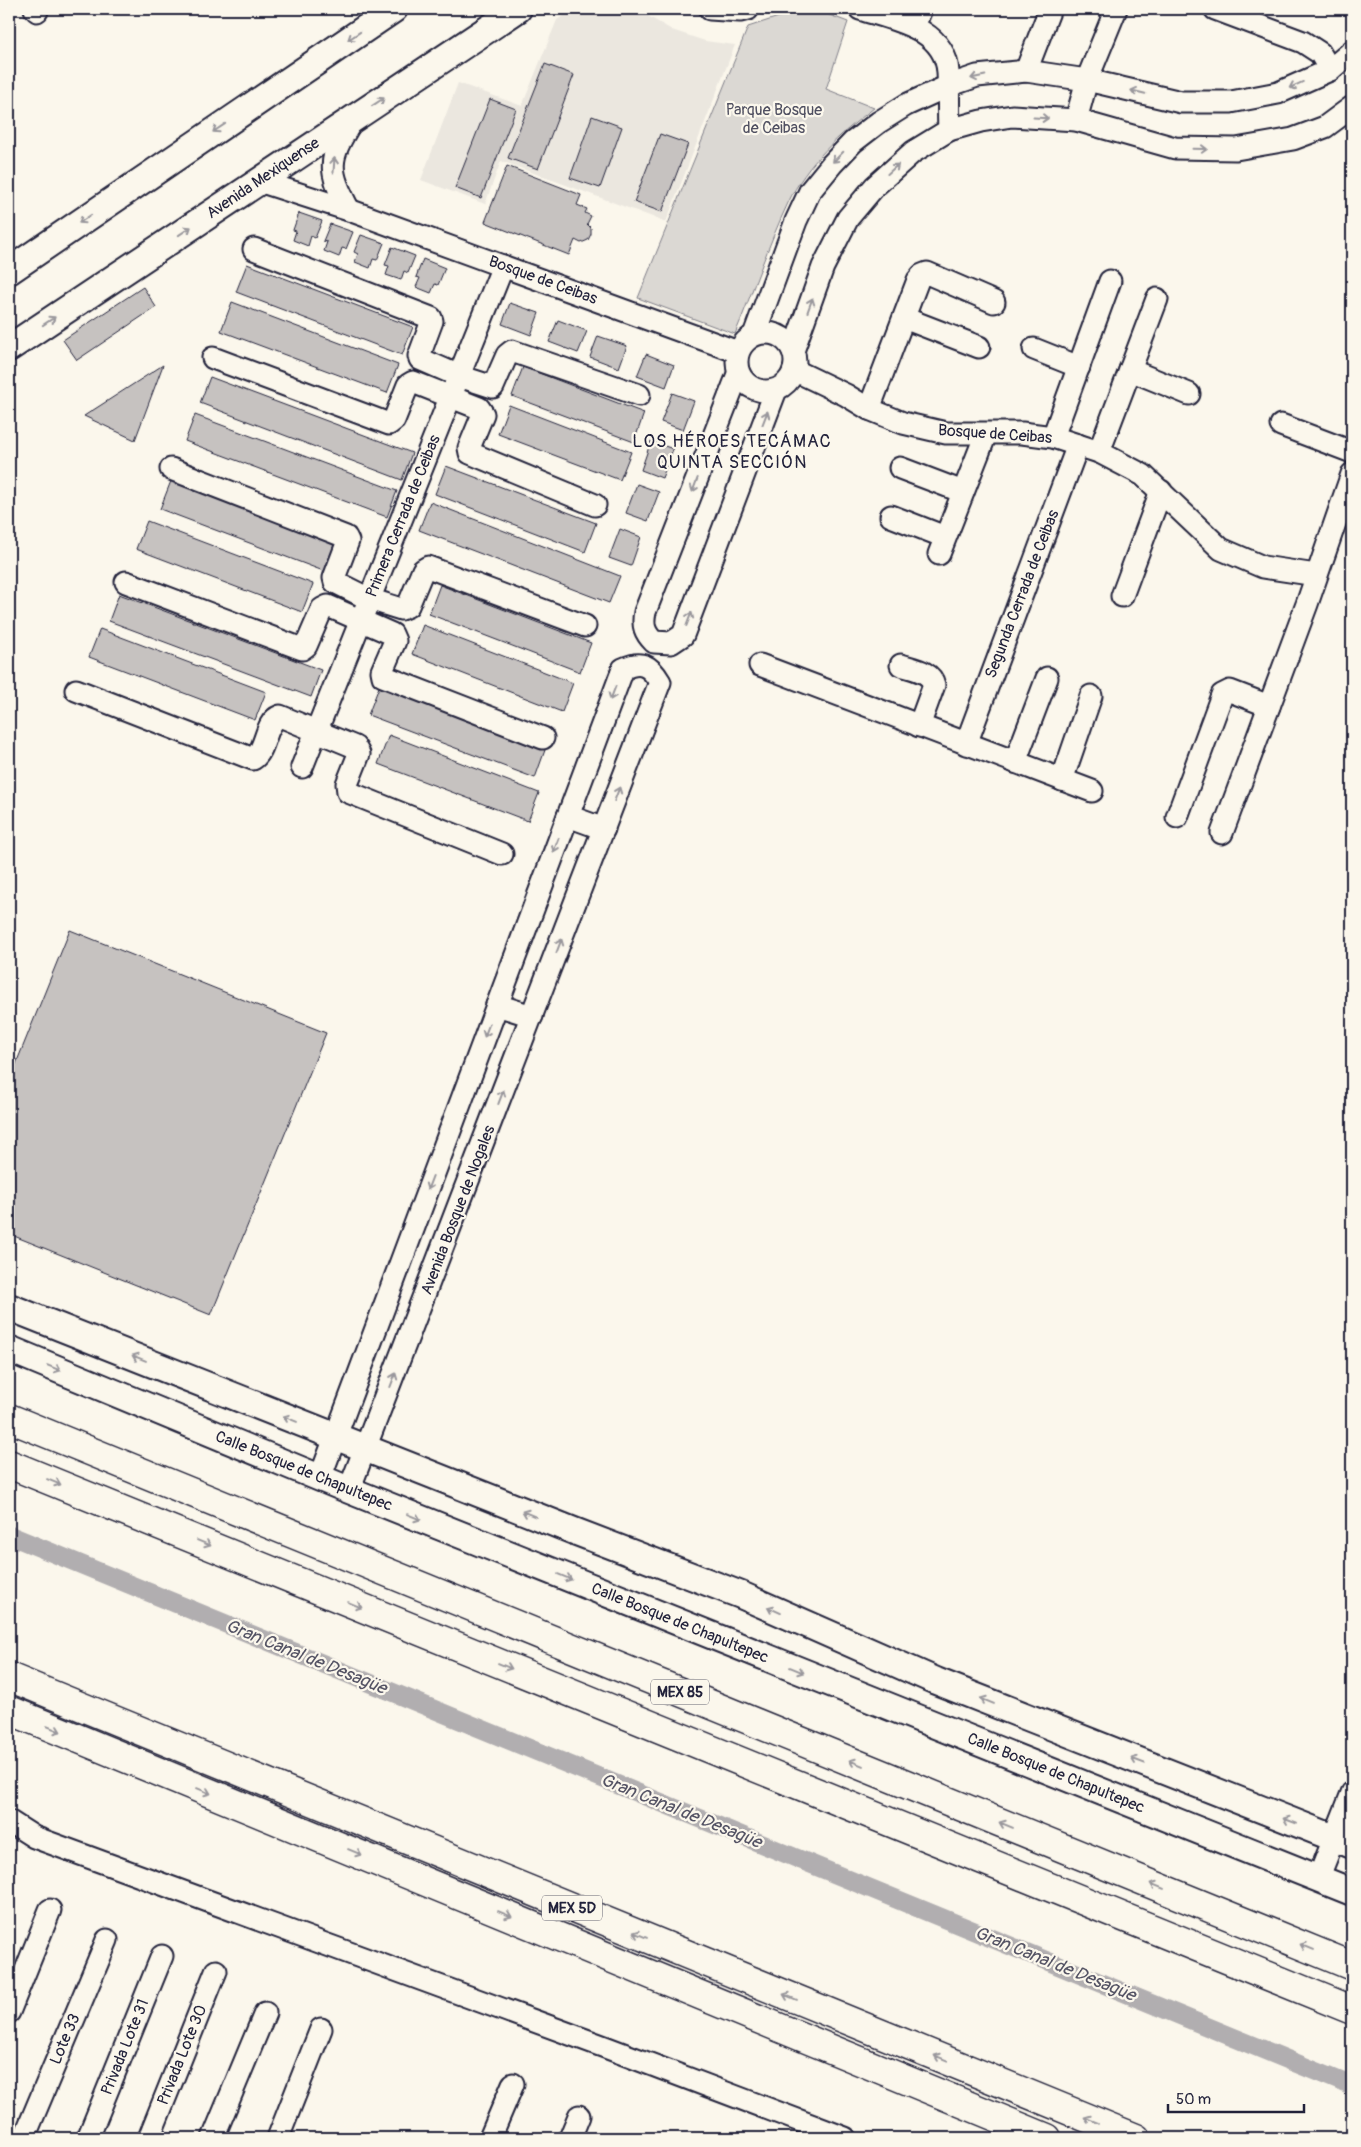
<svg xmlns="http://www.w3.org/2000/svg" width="1361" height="2147" viewBox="0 0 1361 2147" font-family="Pangolin,sans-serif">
  <rect width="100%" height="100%" fill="#fbf7ec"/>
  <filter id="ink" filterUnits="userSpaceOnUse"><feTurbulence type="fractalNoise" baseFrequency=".02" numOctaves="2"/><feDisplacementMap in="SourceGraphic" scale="10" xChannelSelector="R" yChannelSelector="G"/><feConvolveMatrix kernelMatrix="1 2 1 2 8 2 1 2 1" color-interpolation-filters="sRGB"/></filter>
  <g filter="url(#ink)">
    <path fill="#ebe7df" d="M 574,9 L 638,9 L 646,15 L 672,30 L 705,41 L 735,45 L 666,222 L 501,161 L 485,204 L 421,180 L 458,83 L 522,106 L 557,20 Z"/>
    <path fill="#dbd8d3" stroke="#7e7d87" d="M 797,11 L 819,11 L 848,22 L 826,89 L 874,108 C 840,134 806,164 788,203 C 768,245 753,291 735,334 L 638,298 L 748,27 Z"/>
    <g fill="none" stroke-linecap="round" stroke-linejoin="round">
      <path stroke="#b1aeb0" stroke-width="19" d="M 9,1535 L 1352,2086"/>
    </g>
    <g fill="#c6c2c0" stroke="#22223b">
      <path d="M 545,64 L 574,75 L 538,169 L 508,158 Z"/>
      <path d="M 490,99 L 516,109 L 481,198 L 455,188 Z"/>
      <path d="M 592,116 L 622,127 L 600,188 L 570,178 Z"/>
      <path d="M 660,134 L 688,144 L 662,212 L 634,202 Z"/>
      <path d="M 507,166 L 581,195 L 577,205 L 587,209 L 585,213 L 591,216 L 587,224 L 591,228 L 591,234 L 588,240 L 581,243 L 575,240 L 569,255 L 485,222 Z"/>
      <path d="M 299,213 L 322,221 L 315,238 L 311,236 L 308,246 L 293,240 L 296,231 L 293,230 Z"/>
      <path d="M 330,224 L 353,232 L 346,249 L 342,248 L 339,257 L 324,251 L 327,242 L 323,241 Z"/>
      <path d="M 361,235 L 384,243 L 377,260 L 373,259 L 370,268 L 355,262 L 358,254 L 354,252 Z"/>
      <path d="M 392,247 L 415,256 L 408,273 L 404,271 L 401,280 L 386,275 L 389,266 L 385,265 Z"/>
      <path d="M 423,259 L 445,268 L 438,285 L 435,284 L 431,293 L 416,287 L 420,278 L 416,277 Z"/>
      <path d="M 247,264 L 413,327 L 402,355 L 236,292 Z"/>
      <path d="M 143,287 L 156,307 L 77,360 L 63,340 Z"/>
      <path d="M 232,302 L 398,365 L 387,393 L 221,331 Z"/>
      <path d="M 510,303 L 539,313 L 531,335 L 502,324 Z"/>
      <path d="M 558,320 L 587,331 L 578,353 L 549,342 Z"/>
      <path d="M 598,336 L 627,346 L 619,368 L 590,357 Z"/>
      <path d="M 646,354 L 674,365 L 666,387 L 637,376 Z"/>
      <path d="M 163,365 L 135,440 L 84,416 Z"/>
      <path d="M 523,367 L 644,413 L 634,442 L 512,396 Z"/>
      <path d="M 210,377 L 412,453 L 402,480 L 200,403 Z"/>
      <path d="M 672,393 L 694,401 L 683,430 L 661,422 Z"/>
      <path d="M 509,405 L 631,452 L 620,480 L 498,434 Z"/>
      <path d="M 195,415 L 397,491 L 387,517 L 185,441 Z"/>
      <path d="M 651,441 L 673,449 L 662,478 L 641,470 Z"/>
      <path d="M 446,466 L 596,523 L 585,552 L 435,494 Z"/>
      <path d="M 171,481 L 337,543 L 326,572 L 160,509 Z"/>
      <path d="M 637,484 L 659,492 L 648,521 L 626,513 Z"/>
      <path d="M 430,502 L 620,576 L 609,603 L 419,530 Z"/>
      <path d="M 147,521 L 313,584 L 302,612 L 136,549 Z"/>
      <path d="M 620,529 L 641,537 L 631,566 L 609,558 Z"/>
      <path d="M 440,585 L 591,643 L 580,672 L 429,614 Z"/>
      <path d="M 119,594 L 321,670 L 311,697 L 109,621 Z"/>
      <path d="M 423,625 L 573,683 L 562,712 L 412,654 Z"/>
      <path d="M 100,629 L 266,692 L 255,720 L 89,657 Z"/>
      <path d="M 379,687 L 545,750 L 535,778 L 368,715 Z"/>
      <path d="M 389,735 L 539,793 L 528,821 L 378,764 Z"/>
      <path d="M 70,930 L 326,1033 L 211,1315 L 9,1234 L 9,1081 Z"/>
    </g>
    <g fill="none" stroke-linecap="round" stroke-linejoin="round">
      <defs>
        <g id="minor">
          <path d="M 35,9 L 37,11"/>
          <path d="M 710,9 L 740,11 L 748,9"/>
          <path d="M 860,9 C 894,20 945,28 948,72 C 949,91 948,110 949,130"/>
          <path d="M 1215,9 L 1303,42 L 1320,53 L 1330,70"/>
          <path d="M 914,27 L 921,9"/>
          <path d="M 1026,71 L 1050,9"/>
          <path d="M 1076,120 L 1087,80 L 1116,9"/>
          <path d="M 259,181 L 349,210 L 738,352"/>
          <path d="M 349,210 C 328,170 327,160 352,121"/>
          <path d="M 254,249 L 431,318 L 432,321 L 419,356 L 420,359 L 459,376 L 493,387 L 507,355 L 512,351 L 639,395"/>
          <path d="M 904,318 L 979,347"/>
          <circle cx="766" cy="362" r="29"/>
          <path d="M 754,335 L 796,221 L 810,191 L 832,164 L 853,142 L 879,122 L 906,105 L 948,86 L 977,76 L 1026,71 L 1087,80 L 1181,102 L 1231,102 L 1278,93 L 1330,70 L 1352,51"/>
          <path d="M 1034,349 L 1079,367"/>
          <path d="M 793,351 L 823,267 L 848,218 L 875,186 L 913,152 L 949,130 L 981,121 L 1012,116 L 1076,120 L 1175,148 L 1236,149 L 1293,139 L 1325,127 L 1352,107"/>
          <path d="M 213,358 L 389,424 L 394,420 L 408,385 L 413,382 L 479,408 L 483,414 L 469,448 L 470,453 L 595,505"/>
          <path d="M 794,370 L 846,395 L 869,409 L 903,423 L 946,433 L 1022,433 L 1053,437 L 1099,452 L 1143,475 L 1221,549 L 1263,567 L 1316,575"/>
          <path d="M 1130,370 L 1189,394"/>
          <path d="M 738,374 L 645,612 C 642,626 645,633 654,642 L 671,643 L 683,635 L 776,390"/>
          <path d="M 869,409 L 918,280 L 922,275 L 927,273 L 994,302"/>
          <path d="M 1281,425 L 1352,452"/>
          <path d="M 1053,437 L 1110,281"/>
          <path d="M 1099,452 L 1157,299"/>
          <path d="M 900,468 L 963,492"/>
          <path d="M 171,469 L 346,537 L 348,541 L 334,578 L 335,582 L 369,599 L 401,609 L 408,606 L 423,570 L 428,567 L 585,626"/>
          <path d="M 891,516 L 945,537"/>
          <path d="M 939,554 L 986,434"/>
          <path d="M 126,582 L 302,649 L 306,646 L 322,609 L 328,606 L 392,634 L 395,641 L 382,671 L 383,676 L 543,738"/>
          <path d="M 1122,596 L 1161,491"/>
          <path d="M 760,665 L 1092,791"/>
          <path d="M 901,665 C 913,669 931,671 934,685 L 919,726"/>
          <path d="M 76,690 L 253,759 C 267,750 264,722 280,716 L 355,747 L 359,754 L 347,784 L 348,792 L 502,854"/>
          <path d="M 966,744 L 1078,445"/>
          <path d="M 1015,762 L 1047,678"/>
          <path d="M 302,767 L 503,266"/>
          <path d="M 1062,780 L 1091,696"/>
          <path d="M 568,816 L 604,829"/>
          <path d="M 1177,817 L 1222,695 L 1230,691 L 1269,706"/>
          <path d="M 1222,833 L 1307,604 L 1352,474"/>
          <path d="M 497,1005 L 532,1016"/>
          <path d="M 320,1478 L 623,669 C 641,660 650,665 660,682 L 349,1490"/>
          <path d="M 9,1821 L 34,1837 L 605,2047 L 845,2138"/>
          <path d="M 1318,1879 L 1352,1793"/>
          <path d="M 9,2012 L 50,1910"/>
          <path d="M 24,2138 L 107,1940"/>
          <path d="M 88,2138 L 162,1956"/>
          <path d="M 149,2138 L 216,1971"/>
          <path d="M 213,2138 L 265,2013"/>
          <path d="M 278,2138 L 321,2029"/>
          <path d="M 490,2138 L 513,2084"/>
          <path d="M 570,2138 L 579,2116"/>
        </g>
        <g id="major">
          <path d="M 9,271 L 394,9"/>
          <path d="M 9,348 L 518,9"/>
          <path d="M 9,1307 L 574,1531 L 741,1595 L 936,1681 L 1352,1845"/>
          <path d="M 9,1349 L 349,1490 L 1352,1892"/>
        </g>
        <g id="highway">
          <path d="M 9,1418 L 1352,1966"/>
          <path d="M 9,1464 L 1352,2010"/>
          <path d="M 9,1677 L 1136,2138"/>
          <path d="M 9,1710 L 1047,2138"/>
        </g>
      </defs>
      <use href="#minor" stroke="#22223b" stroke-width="25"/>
      <use href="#major" stroke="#22223b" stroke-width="30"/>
      <use href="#highway" stroke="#22223b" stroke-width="31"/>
      <use href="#minor" stroke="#fbf7ec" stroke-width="21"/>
      <use href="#major" stroke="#fbf7ec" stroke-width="26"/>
      <use href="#highway" stroke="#fbf7ec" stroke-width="28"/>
    </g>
    <defs><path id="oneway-shaft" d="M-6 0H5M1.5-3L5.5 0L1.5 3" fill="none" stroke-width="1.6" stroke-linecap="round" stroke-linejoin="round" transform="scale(1.25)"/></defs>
    <g stroke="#99979c">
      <use href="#oneway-shaft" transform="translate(354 36) rotate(146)"/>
      <use href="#oneway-shaft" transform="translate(978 77) rotate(168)"/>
      <use href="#oneway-shaft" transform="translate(1296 85) rotate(156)"/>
      <use href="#oneway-shaft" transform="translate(1138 92) rotate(-167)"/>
      <use href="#oneway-shaft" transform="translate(378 102) rotate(-34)"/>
      <use href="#oneway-shaft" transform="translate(1041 118) rotate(3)"/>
      <use href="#oneway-shaft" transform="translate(219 128) rotate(146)"/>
      <use href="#oneway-shaft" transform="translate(1200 149) rotate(1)"/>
      <use href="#oneway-shaft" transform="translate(838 157) rotate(135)"/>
      <use href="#oneway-shaft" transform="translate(334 165) rotate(-86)"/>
      <use href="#oneway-shaft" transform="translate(893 169) rotate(-42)"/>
      <use href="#oneway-shaft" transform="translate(85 219) rotate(146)"/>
      <use href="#oneway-shaft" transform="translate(185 231) rotate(-34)"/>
      <use href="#oneway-shaft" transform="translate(810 305) rotate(-70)"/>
      <use href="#oneway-shaft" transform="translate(49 321) rotate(-34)"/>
      <use href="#oneway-shaft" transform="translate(765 418) rotate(-69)"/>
      <use href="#oneway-shaft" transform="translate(695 485) rotate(111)"/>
      <use href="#oneway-shaft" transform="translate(689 619) rotate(-69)"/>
      <use href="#oneway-shaft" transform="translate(613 693) rotate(111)"/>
      <use href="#oneway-shaft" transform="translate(617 794) rotate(-69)"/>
      <use href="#oneway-shaft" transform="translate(556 845) rotate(111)"/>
      <use href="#oneway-shaft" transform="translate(559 946) rotate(-69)"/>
      <use href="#oneway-shaft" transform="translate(487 1030) rotate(111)"/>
      <use href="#oneway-shaft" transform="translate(501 1097) rotate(-69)"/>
      <use href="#oneway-shaft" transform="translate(430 1183) rotate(111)"/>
      <use href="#oneway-shaft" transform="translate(139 1358) rotate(-158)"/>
      <use href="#oneway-shaft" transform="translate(54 1368) rotate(22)"/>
      <use href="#oneway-shaft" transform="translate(393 1380) rotate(-69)"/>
      <use href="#oneway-shaft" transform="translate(290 1419) rotate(-158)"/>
      <use href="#oneway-shaft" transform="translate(54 1482) rotate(22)"/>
      <use href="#oneway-shaft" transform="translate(529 1514) rotate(-158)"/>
      <use href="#oneway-shaft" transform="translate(414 1517) rotate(22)"/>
      <use href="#oneway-shaft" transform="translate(204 1543) rotate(22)"/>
      <use href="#oneway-shaft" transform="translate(565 1577) rotate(22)"/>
      <use href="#oneway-shaft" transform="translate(355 1605) rotate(22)"/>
      <use href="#oneway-shaft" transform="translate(774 1610) rotate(-156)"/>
      <use href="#oneway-shaft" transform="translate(505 1666) rotate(22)"/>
      <use href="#oneway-shaft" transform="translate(797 1670) rotate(22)"/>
      <use href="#oneway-shaft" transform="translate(987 1701) rotate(-158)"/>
      <use href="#oneway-shaft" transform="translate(54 1729) rotate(22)"/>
      <use href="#oneway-shaft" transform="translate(1138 1761) rotate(-159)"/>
      <use href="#oneway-shaft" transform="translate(856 1763) rotate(-158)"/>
      <use href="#oneway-shaft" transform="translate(204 1791) rotate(22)"/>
      <use href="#oneway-shaft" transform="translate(1290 1821) rotate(-159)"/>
      <use href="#oneway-shaft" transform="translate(1006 1825) rotate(-158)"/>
      <use href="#oneway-shaft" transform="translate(355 1852) rotate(22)"/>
      <use href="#oneway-shaft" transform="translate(1157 1886) rotate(-158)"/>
      <use href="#oneway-shaft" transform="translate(505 1914) rotate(22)"/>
      <use href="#oneway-shaft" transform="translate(640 1935) rotate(-158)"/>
      <use href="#oneway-shaft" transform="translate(1307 1947) rotate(-158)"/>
      <use href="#oneway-shaft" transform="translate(790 1997) rotate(-158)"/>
      <use href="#oneway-shaft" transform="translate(941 2058) rotate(-158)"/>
      <use href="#oneway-shaft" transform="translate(1091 2120) rotate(-158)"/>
    </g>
  </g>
  <g text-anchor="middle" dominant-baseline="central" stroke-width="4.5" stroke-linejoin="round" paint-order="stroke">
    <g fill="#fbf7ec" stroke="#636270" stroke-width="1">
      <rect x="651" y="1679.5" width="58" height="25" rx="4"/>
      <rect x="542" y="1895.5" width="60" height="25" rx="4"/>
    </g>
    <g font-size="15" font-weight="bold" fill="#22223b">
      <text x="680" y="1692">MEX 85</text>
      <text x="572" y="1908">MEX 5D</text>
    </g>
    <g font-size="16" fill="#505061" stroke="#fbf7ec">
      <text x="774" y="110">Parque Bosque<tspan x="774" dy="18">de Ceibas</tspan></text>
    </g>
    <g font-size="16" fill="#22223b" stroke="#fbf7ec">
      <text transform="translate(263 178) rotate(-34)">Avenida Mexiquense</text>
      <text transform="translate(543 280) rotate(20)">Bosque de Ceibas</text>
      <text transform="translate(995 434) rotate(4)">Bosque de Ceibas</text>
      <text transform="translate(403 516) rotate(-68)">Primera Cerrada de Ceibas</text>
      <text transform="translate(1022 594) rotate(-69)">Segunda Cerrada de Ceibas</text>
      <text transform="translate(458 1210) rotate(-69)">Avenida Bosque de Nogales</text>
      <text transform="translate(304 1471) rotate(22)">Calle Bosque de Chapultepec</text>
      <text transform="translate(680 1623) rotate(22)">Calle Bosque de Chapultepec</text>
      <text transform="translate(1056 1773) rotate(22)">Calle Bosque de Chapultepec</text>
      <text transform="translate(65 2039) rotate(-67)">Lote 33</text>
      <text transform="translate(125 2047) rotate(-68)">Privada Lote 31</text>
      <text transform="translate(182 2055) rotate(-68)">Privada Lote 30</text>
    </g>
    <g font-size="18" letter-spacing="1" fill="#22223b" stroke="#fbf7ec">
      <text x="732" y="441">LOS HÉROES TECÁMAC<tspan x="732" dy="21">QUINTA SECCIÓN</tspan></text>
    </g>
    <g font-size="18" font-style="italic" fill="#545364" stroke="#fbf7ec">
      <text transform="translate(306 1657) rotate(22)">Gran Canal de Desagüe</text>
      <text transform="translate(681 1811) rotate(22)">Gran Canal de Desagüe</text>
      <text transform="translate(1055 1964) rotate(22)">Gran Canal de Desagüe</text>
    </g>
  </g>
  <rect width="1361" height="2147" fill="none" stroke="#fbf7ec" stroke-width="30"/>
  <rect x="15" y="15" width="1331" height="2117" fill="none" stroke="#22223b" stroke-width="2" filter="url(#ink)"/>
  <path d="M1168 2104v8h136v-8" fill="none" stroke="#22223b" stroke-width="2.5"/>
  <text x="1176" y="2104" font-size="15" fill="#22223b" stroke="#fbf7ec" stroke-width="4" paint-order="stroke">50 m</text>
</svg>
